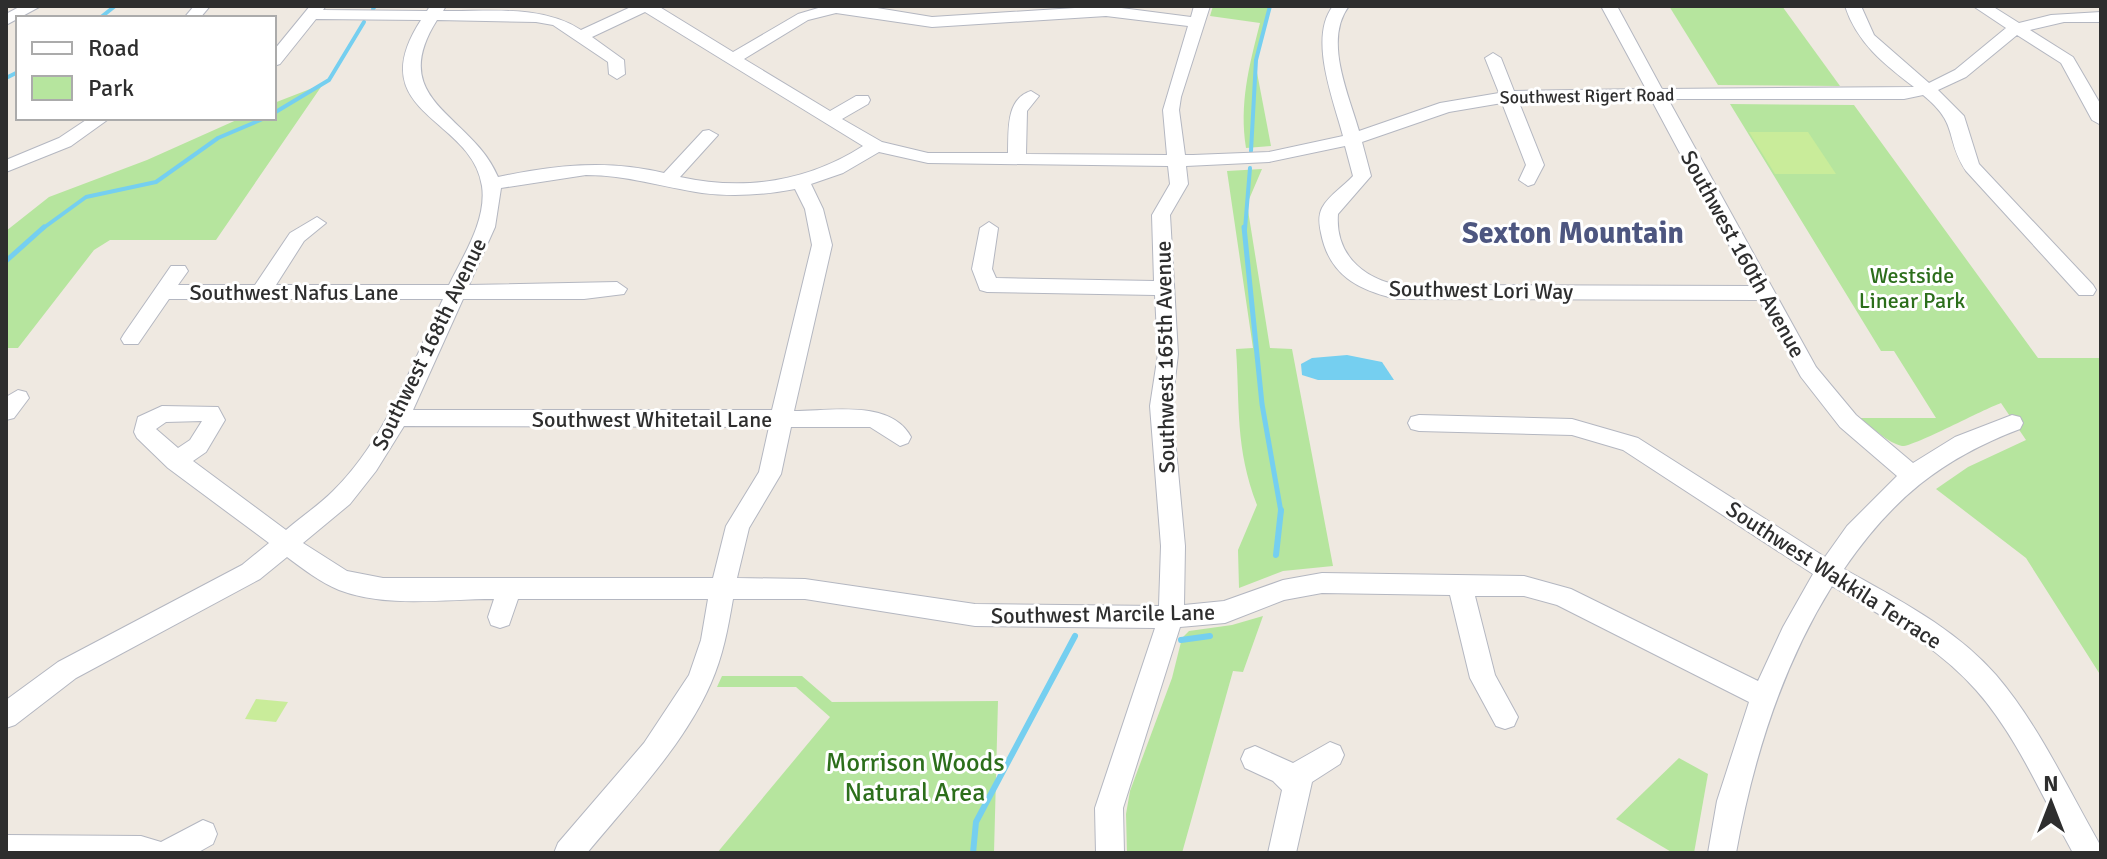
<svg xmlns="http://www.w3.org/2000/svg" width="2107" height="859" viewBox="0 0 2107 859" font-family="Signika,sans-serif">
  <rect width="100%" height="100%" fill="#efe9e1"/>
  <g fill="#b6e59e">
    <path d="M 1213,6 L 1270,6 L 1255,62 L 1271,146 L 1246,148 C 1239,104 1249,66 1260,23 L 1210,16 Z"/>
    <path d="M 1669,6 L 1782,6 L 1840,86 L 1718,85 Z"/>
    <path d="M 323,84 L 216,240 L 110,240 L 94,250 L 18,348 L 6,348 L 6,231 L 49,197 L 147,160 L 241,118 L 274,118 L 274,103 Z"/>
    <path d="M 1730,104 L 1854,105 L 2038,358 L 2101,358 L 2101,676 L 2026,558 L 1936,489 L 1968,467 L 2026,440 L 2001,403 C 1984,409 1911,448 1902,446 C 1888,443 1872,427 1860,418 L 1936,418 L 1894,351 L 1881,351 Z"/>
    <path d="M 1262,169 L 1247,204 L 1270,348 L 1292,349 L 1333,566 L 1283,571 L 1239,588 L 1238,550 L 1257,505 C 1235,448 1240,406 1236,349 L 1253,348 L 1227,171 Z"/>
    <path d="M 1263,616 L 1243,672 L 1233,671 L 1182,853 L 1127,853 L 1126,814 L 1130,791 L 1172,678 L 1182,638 L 1189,631 L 1232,625 Z"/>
    <path d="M 722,676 L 802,676 L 832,702 L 998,701 L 994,853 L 717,853 L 830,717 L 796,687 L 717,687 Z"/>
    <path d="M 1679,758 L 1708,774 L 1694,853 L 1673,853 L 1616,819 Z"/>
  </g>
  <g fill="#c9ec9a">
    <path d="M 1749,132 L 1808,132 L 1836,174 L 1775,174 Z"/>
    <path d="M 256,699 L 288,702 L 276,722 L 245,719 Z"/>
  </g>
  <path fill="#75cff0" d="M 1347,355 L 1382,362 L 1394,380 L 1318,380 L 1302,375 L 1301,364 L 1312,358 Z"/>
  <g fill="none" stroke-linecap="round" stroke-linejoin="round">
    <g stroke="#75cff0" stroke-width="4">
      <path d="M 373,9 L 375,6"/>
      <path d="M 100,18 L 115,6"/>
      <path d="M 6,78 L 18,72"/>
      <path d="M 274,113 L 329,80 L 364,22"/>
      <path d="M 1251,151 L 1256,60 L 1270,6"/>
      <path d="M 42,229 L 86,197 L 156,182 L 218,138 L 265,118"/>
      <path d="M 1245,229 L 1250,168"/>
    </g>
    <g stroke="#75cff0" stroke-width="5">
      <path d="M 1244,227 L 1262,404 L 1281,512"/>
      <path d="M 6,261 L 44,227"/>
    </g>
    <g stroke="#75cff0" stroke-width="6">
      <path d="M 1276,555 L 1281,510"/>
      <path d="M 1181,640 L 1210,636"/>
      <path d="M 973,853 L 976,822 L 1075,636"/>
    </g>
    <defs>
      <g id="minor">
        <path d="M 21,6 L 41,6 L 6,25 L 6,14 Z"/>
        <path d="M 194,6 L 210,6 L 200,18 L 184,18 Z"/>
        <path d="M 310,6 L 326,6 L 323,10 L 427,11 L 430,6 L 446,6 L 443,11 C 489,12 541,4 581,30 L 633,6 L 658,6 L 733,52 L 798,14 L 825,6 L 865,6 L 932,17 L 1106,6 L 1191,17 L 1194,6 L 1210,6 L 1181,97 L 1179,110 L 1185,155 L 1193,155 L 1269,152 L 1343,136 C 1334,101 1308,38 1333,6 L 1349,6 C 1323,40 1349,95 1359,131 L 1440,103 L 1499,93 L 1485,58 L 1493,53 L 1501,58 L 1514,91 L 1646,89 L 1601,6 L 1617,6 L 1662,89 L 1914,87 C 1884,64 1857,43 1845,6 L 1861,6 L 1874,35 L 1929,83 L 1955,70 L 2006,28 L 1973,6 L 1992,6 L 2019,23 L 2051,15 L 2101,12 L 2101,22 L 2064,22 L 2030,30 L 2073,57 L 2101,105 L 2101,125 L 2092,120 L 2061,63 L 2017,35 L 1966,77 L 1938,90 L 1964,116 L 1979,164 L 2093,285 L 2096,290 L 2093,295 L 2079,295 L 1966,171 C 1944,137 1960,125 1923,95 L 1904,99 L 1668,99 L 1816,367 L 1856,415 L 1913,463 L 1955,437 L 2012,415 L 2020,417 L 2023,423 L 2020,429 C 1941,459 1892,499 1844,569 C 1897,599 1955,628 1996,675 C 2038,724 2067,787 2099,843 L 2101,853 L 2073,853 C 2043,799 2017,736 1976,690 C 1936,645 1883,617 1832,586 C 1781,668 1753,759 1736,853 L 1708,853 L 1717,801 L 1749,702 L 1557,605 L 1524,596 L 1475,596 L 1495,675 L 1518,717 L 1514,726 L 1505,729 L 1496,726 L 1470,678 L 1450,595 L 1322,593 L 1284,600 L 1225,623 L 1180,627 L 1123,808 L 1124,853 L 1096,853 L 1095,808 L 1155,628 L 975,626 L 805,599 L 733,599 C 728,628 723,656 711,683 C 684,745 630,801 587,853 L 554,853 L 558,843 L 644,743 L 689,675 L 701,640 L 708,599 L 518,599 L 509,625 L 500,628 L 491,625 L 488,617 L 494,599 C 445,599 385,608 339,590 C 320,582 303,569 287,557 L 260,579 L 76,678 L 15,725 L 6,728 L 6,700 L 58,662 L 242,565 L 269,543 L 168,468 L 137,438 L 134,432 L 138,417 L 162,406 L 218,407 L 225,420 L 206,452 L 193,461 L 286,530 C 301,517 319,505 333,491 C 386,439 412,364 443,299 L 169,299 L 138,344 L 124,344 L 121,339 L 124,334 L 171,266 L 185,266 L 188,271 L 178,285 L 255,285 L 290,233 L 317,217 L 326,223 L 304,241 L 276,285 L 449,285 C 463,256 487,220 482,186 C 472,117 360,114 421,20 L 316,19 L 280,64 L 274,66 L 274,50 ZM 645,12 L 863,146 C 807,182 744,191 680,177 L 718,135 L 709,130 L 703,131 L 664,173 C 607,159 554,165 498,177 C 472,114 385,102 437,20 L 536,22 L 553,25 L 608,62 L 609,74 L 617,79 L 625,74 L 624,60 L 592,37 ZM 836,13 L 932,27 L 1106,16 L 1188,26 L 1163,110 L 1167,155 L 1026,154 L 1027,111 L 1039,96 L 1031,91 C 1005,99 1009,132 1008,153 L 928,153 L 882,142 L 842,119 L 868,104 L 870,100 L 868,96 L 856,96 L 830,111 L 744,59 L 808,20 ZM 1651,99 L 1751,286 L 1397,285 C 1361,277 1335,253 1338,214 L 1371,176 L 1362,142 L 1449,112 L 1502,103 L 1526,165 L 1519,180 L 1528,186 L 1534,184 L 1544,165 L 1518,100 ZM 1345,146 L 1353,176 C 1343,187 1329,195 1322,208 C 1318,216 1319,224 1321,233 C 1329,275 1358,290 1397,299 L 1759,300 L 1801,377 L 1840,427 L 1897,476 L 1847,526 L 1825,557 L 1638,438 L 1572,419 L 1419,415 L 1411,417 L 1408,423 L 1411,429 L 1419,431 L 1572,435 L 1623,450 L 1813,574 L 1783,627 L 1758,681 L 1571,589 L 1524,576 L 1322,573 L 1283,580 L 1224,601 L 1184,605 L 1185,546 L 1172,406 L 1178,354 L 1170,215 L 1188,184 L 1186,166 L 1269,162 ZM 879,152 L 928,163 L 1168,166 L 1170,184 L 1152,215 L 1154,281 L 996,278 L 992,269 L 998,228 L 989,222 L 980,228 L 972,269 L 980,290 L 987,292 L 1155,295 L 1158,354 L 1150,406 L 1161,546 L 1159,606 L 975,604 L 805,579 L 737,578 L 749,528 L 781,474 L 791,427 L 870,427 L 900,446 L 908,443 L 911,437 C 891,399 830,411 794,411 L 832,245 L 823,209 L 811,184 L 843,173 ZM 586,175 C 627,175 662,187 702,193 C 733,197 764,195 795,189 L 805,209 L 812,245 L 772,410 L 413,410 L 463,299 L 584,299 L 624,294 L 627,289 L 617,282 L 469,285 L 495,227 L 501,188 ZM 202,421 L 190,440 L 178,448 L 156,429 L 166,422 ZM 404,426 L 769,427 L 759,472 L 726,526 L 713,578 L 383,578 L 347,571 L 303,543 L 350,504 L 376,471 Z"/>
        <path d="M 89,118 L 110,118 L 71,146 L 6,172 L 6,160 L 59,138 Z"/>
        <path d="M 18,390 L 26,392 L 29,398 L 14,418 L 6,420 L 6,397 Z"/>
        <path d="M 1330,742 L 1340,746 L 1344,755 L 1340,764 L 1312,782 L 1296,853 L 1268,853 L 1282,790 L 1273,781 L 1245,768 L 1241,759 L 1245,750 L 1255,746 L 1293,763 Z"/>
        <path d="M 203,820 L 213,824 L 217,834 L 213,844 L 197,853 L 6,853 L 6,835 L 141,836 L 161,842 Z"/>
      </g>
    </defs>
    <use href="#minor" stroke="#b4b7c1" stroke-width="2"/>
    <use href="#minor" fill="#fff" fill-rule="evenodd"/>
  </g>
  <g text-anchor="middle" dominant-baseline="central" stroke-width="6" stroke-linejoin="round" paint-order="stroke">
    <g font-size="18" fill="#2e2e2e" stroke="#fff">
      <text transform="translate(1587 96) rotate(-1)">Southwest Rigert Road</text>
    </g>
    <g font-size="22" fill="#2e2e2e" stroke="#fff">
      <text transform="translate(1743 254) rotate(61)">Southwest 160th Avenue</text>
      <text transform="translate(1481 290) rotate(1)">Southwest Lori Way</text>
      <text x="294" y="292">Southwest Nafus Lane</text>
      <text transform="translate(429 344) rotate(-64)">Southwest 168th Avenue</text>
      <text transform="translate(1165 357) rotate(-91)">Southwest 165th Avenue</text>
      <text x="652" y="419">Southwest Whitetail Lane</text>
      <text transform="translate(1834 575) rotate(33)">Southwest Wakkila Terrace</text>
      <text transform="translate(1103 614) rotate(-1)">Southwest Marcile Lane</text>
    </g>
    <g font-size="22" fill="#2c6e1b" stroke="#fff">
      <text x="1912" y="275">Westside<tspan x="1912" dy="25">Linear Park</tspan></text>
    </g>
    <g font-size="26" fill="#2c6e1b" stroke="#fff">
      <text x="915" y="763">Morrison Woods<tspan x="915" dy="30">Natural Area</tspan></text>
    </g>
    <g font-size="30" font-weight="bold" fill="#4d5680" stroke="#fff">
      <text x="1573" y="233">Sexton Mountain</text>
    </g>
  </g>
  <rect width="2107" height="859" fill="none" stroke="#2e2e2e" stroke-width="16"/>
  <rect x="16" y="16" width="260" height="104" fill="#ffffff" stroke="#ababab" stroke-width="2"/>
  <rect x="32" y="42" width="40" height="12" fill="#ffffff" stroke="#ababab" stroke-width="2"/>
  <text x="88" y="56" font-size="24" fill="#2e2e2e">Road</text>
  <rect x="32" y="76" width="40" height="24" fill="#b6e59e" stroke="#ababab" stroke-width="2"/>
  <text x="88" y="96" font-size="24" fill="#2e2e2e">Park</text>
  <g transform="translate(2051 803)" stroke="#ffffff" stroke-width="6" paint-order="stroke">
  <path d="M0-6L14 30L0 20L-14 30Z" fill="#2e2e2e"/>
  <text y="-12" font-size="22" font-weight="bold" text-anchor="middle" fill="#2e2e2e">N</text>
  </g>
</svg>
